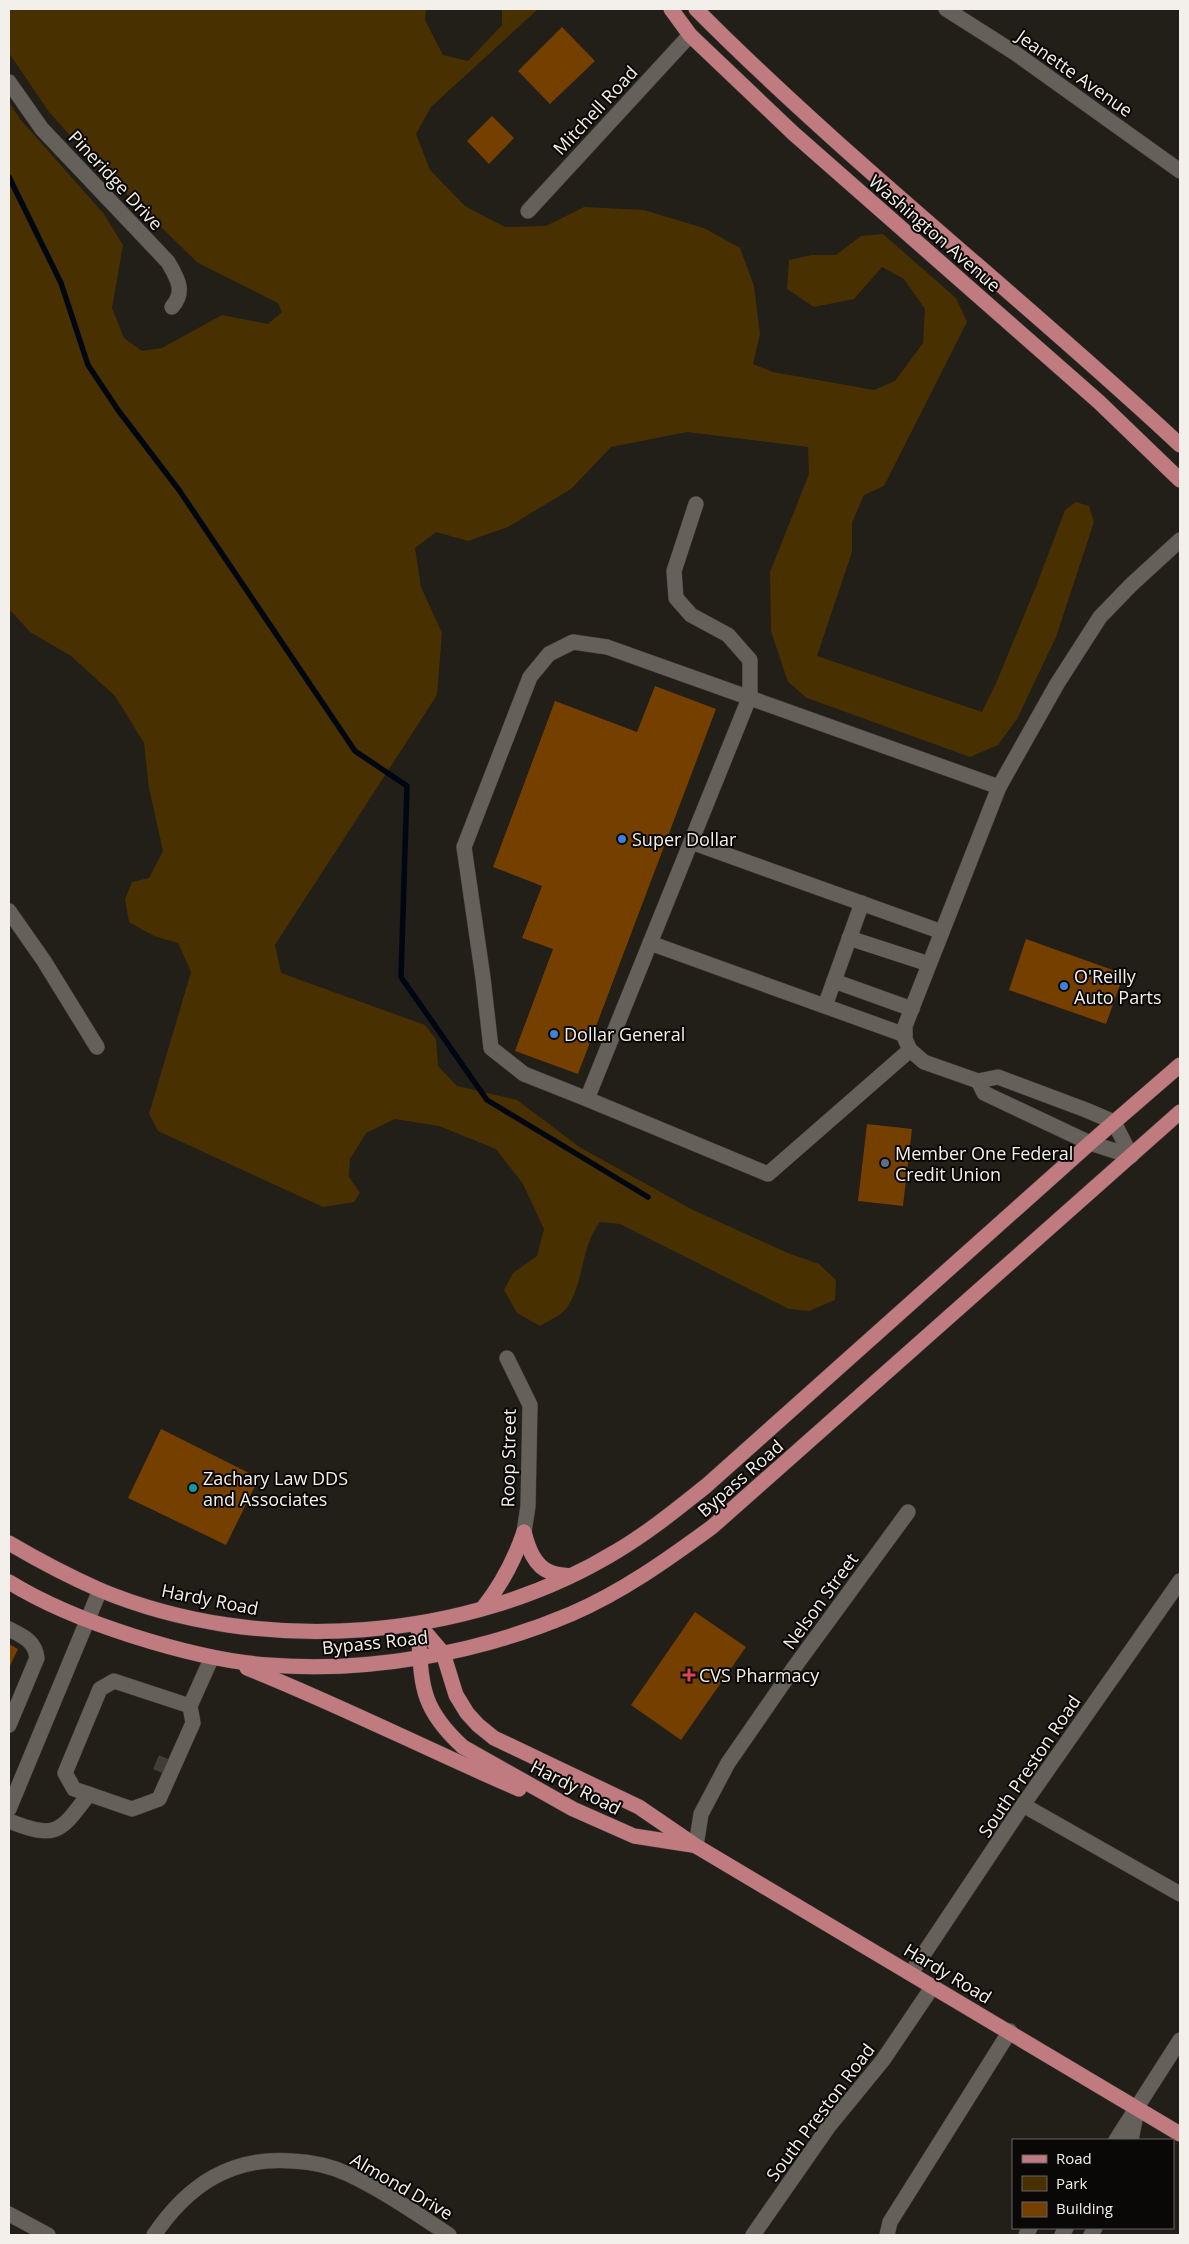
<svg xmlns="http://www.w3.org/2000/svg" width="1189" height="2244" viewBox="0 0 1189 2244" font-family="'Open Sans',sans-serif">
  <rect width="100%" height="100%" fill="#221e18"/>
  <path fill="#493000" d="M 9,9 L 426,9 L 425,20 L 443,55 L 468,61 L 502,25 L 502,9 L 538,9 L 431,107 L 416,134 L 430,170 L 465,206 L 505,227 L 546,226 L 584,207 L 644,210 L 704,228 L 740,248 L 754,286 L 760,334 L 753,364 L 773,372 L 874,390 L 895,381 L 923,343 L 925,309 L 904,279 L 882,267 L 854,299 L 814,307 L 787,289 L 789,260 L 812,255 L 836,255 L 861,236 L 883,234 L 956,298 L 967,322 L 884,486 L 864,495 L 852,523 L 852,552 L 817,656 L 982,712 L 997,681 L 1037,584 L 1065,510 L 1076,502 L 1089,506 L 1094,522 L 1056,637 L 1017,719 L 998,745 L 970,757 L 807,698 L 788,682 L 771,631 L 770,572 L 809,474 L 808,447 L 687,432 L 611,447 L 571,489 L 508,527 L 468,541 L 436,532 L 415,548 L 421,587 L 442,633 L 437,695 L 275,945 L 281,973 L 425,1025 L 436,1039 L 438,1066 L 457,1086 L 517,1100 L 581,1148 L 693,1210 L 788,1253 L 819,1264 L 836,1280 L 835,1300 L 809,1311 L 789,1309 L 620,1224 L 600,1222 C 580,1247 585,1283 566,1309 C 560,1316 548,1321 540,1326 L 517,1313 L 504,1290 L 513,1273 L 537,1256 L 544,1229 L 523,1184 L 496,1149 L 439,1126 L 395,1119 L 366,1133 L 350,1159 L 349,1177 L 360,1193 L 354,1202 L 323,1207 L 158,1131 L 149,1114 L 191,972 L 178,943 L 154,936 L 129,922 L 125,899 L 132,882 L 149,878 L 163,851 L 149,788 L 144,743 L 115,696 L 71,656 L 30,632 L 9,609 L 9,102 L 20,119 L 104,214 L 123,245 L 112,308 L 124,338 L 142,351 L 162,348 L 222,315 L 268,324 L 282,312 L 278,303 L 198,263 L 93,161 L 49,112 L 9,53 Z"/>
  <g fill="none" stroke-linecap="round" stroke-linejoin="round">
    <path stroke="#000713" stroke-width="5.5" d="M 9,177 L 61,283 L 88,365 L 118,410 L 179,490 L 355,751 L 407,786 L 401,977 L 487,1100 L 648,1197"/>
  </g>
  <g fill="#753f00">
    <path d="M 562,27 L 595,61 L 550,104 L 518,71 Z"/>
    <path d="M 492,116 L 514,138 L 489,164 L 467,141 Z"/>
    <path d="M 655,686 L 716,709 L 578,1074 L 515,1051 L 553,949 L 522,938 L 542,886 L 493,867 L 555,701 L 637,732 Z"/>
    <path d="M 1026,939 L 1124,974 L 1106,1024 L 1009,990 Z"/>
    <path d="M 867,1124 L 912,1129 L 903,1206 L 858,1201 Z"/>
    <path d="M 161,1429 L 259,1478 L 226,1545 L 128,1498 Z"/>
    <path d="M 695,1612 L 746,1647 L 681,1740 L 631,1705 Z"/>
    <path d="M 9,1644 L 18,1649 L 9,1668 Z"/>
  </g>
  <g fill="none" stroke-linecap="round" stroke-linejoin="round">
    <path stroke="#413e38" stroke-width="15" stroke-dasharray="15 8" stroke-linecap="butt" d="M 160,1772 L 168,1753"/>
    <defs>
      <g id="minor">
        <path d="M 946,9 L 1015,53 L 1180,171"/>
        <path d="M 9,82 L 42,129 L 168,262 C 177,278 186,291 172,307"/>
        <path d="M 528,211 L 690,35"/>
        <path d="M 696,504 L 674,571 L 676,598 L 691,615 L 728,635 L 750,660 L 750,696 L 587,1099 L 768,1174 L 910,1050"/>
        <path d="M 691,842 L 942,932"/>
        <path d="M 9,911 L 44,961 L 97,1047"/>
        <path d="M 849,938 L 929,964"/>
        <path d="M 650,943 L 905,1035"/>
        <path d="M 834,981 L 912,1009"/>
        <path d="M 825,1006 L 862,903"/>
        <path d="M 978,1081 L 984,1093 L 1090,1143 L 1131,1156"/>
        <path d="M 587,1099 L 524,1074 L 491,1048 L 483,978 L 464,847 L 530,677 L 549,654 L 573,642 L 607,647 L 999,787"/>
        <path d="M 1131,1156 L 1114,1122 L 1086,1110 L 998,1077 L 978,1081 L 924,1062 L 910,1050 L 905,1039 L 905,1026 L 999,787 L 1057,684 L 1100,617 L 1131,585 L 1180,540"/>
        <path d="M 507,1358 L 530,1405 L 528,1506 L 524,1532"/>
        <path d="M 9,1629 C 23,1636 35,1641 37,1658 L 9,1725"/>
        <path d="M 190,1706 L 193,1723 L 159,1799 L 132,1809 L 74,1789 L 65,1773 L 100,1689 L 114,1681 L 190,1706 L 212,1657"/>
        <path d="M 1023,1805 L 1180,1894"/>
        <path d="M 9,1809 L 100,1590"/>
        <path d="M 9,1821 C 57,1840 60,1832 89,1794"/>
        <path d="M 696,1846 L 701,1814 L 728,1763 L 793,1669 L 908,1512"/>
        <path d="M 911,1973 L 1023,1805 L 1180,1581"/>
        <path d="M 1116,2140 L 1180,2040"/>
        <path d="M 1131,2140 L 1136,2115"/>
        <path d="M 9,2214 L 48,2235"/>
        <path d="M 154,2235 C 188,2185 231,2156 293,2161 C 312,2162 331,2166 348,2174 C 384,2191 417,2214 449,2235"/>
        <path d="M 753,2235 L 829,2126 L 883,2060 L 933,1986"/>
        <path d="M 887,2235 L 890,2222 L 1010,2031"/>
        <path d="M 1026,2235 L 1030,2228"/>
        <path d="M 1062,2235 L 1066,2228"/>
        <path d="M 1091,2235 L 1095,2228"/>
      </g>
      <g id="major">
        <path d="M 671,9 L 690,35 L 793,133 L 1099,402 L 1180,480"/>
        <path d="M 696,9 C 849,163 1022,297 1180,445"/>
        <path d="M 524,1532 C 528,1547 534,1566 550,1572 C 556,1575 564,1575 570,1576"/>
        <path d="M 9,1543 C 38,1560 68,1576 100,1590 C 261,1657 468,1642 617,1551 C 649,1532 677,1509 706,1486 L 1090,1143 L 1180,1065"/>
        <path d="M 9,1582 C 48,1606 89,1622 133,1636 C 177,1650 222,1662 269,1665 C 369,1673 479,1653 571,1614 C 622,1592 667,1560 712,1527 L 1180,1112"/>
        <path d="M 483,1608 C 502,1584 514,1561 524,1532"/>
        <path d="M 418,1624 L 443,1653 L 456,1695 L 467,1713 L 478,1725 L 494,1738 L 639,1807 L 696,1846 L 1180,2134"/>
        <path d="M 418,1624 C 422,1681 417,1705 463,1747 L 573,1809 L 634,1836 L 692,1845"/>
        <path d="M 247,1668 C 340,1705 428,1750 519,1789"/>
      </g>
    </defs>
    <use href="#minor" stroke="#3f3b37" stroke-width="16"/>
    <use href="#major" stroke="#3f3b37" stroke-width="16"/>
    <use href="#minor" stroke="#656059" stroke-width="15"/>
    <use href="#major" stroke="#c07b81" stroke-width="15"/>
  </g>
  <g fill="#3f7fe0" stroke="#0a0806" stroke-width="2">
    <circle cx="622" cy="839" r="5"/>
    <circle cx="1064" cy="986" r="5"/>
    <circle cx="554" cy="1034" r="5"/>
  </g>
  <circle fill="#5c6f8a" stroke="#0a0806" stroke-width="2" cx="885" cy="1163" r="5"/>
  <circle fill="#0f9aa8" stroke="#0a0806" stroke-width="2" cx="193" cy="1488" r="5"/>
  <path fill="#e0444e" stroke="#0a0806" stroke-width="2" d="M686.5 1667.5h5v5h5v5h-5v5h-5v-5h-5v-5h5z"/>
  <g text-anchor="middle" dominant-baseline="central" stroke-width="4" stroke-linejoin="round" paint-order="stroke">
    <g font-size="18" fill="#f3f0ec" stroke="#0a0806">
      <text transform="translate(1075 73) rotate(35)">Jeanette Avenue</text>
      <text transform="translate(595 110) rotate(-47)">Mitchell Road</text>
      <text transform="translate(116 180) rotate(47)">Pineridge Drive</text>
      <text transform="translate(935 233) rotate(41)">Washington Avenue</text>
      <text transform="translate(508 1458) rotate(-89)">Roop Street</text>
      <text transform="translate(740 1478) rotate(-41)">Bypass Road</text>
      <text transform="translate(210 1599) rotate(11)">Hardy Road</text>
      <text transform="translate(820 1601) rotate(-54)">Nelson Street</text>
      <text transform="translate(375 1642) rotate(-6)">Bypass Road</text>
      <text transform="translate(1029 1766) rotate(-56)">South Preston Road</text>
      <text transform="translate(576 1787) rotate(27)">Hardy Road</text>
      <text transform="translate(948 1973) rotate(31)">Hardy Road</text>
      <text transform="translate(820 2112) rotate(-53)">South Preston Road</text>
      <text transform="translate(402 2186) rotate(30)">Almond Drive</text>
    </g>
    <g font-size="18" fill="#f3f0ec" stroke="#0a0806" text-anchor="start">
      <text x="632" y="839">Super Dollar</text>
      <text x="1074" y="976">O'Reilly<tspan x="1074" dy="21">Auto Parts</tspan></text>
      <text x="564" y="1034">Dollar General</text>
      <text x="895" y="1153">Member One Federal<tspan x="895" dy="21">Credit Union</tspan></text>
      <text x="203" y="1478">Zachary Law DDS<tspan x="203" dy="21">and Associates</tspan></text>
      <text x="699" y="1675">CVS Pharmacy</text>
    </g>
  </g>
  <rect width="1189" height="2244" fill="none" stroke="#f3f0ec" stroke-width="20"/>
  <rect x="1012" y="2139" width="162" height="90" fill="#0a0806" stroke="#676562"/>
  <rect x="1022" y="2155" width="25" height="8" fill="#c07b81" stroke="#676562"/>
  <text x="1056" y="2164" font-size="15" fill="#f3f0ec">Road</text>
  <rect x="1022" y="2176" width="25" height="15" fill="#493000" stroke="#676562"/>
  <text x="1056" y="2189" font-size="15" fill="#f3f0ec">Park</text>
  <rect x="1022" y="2202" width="25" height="15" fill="#753f00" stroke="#676562"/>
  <text x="1056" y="2214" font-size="15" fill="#f3f0ec">Building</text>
</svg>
